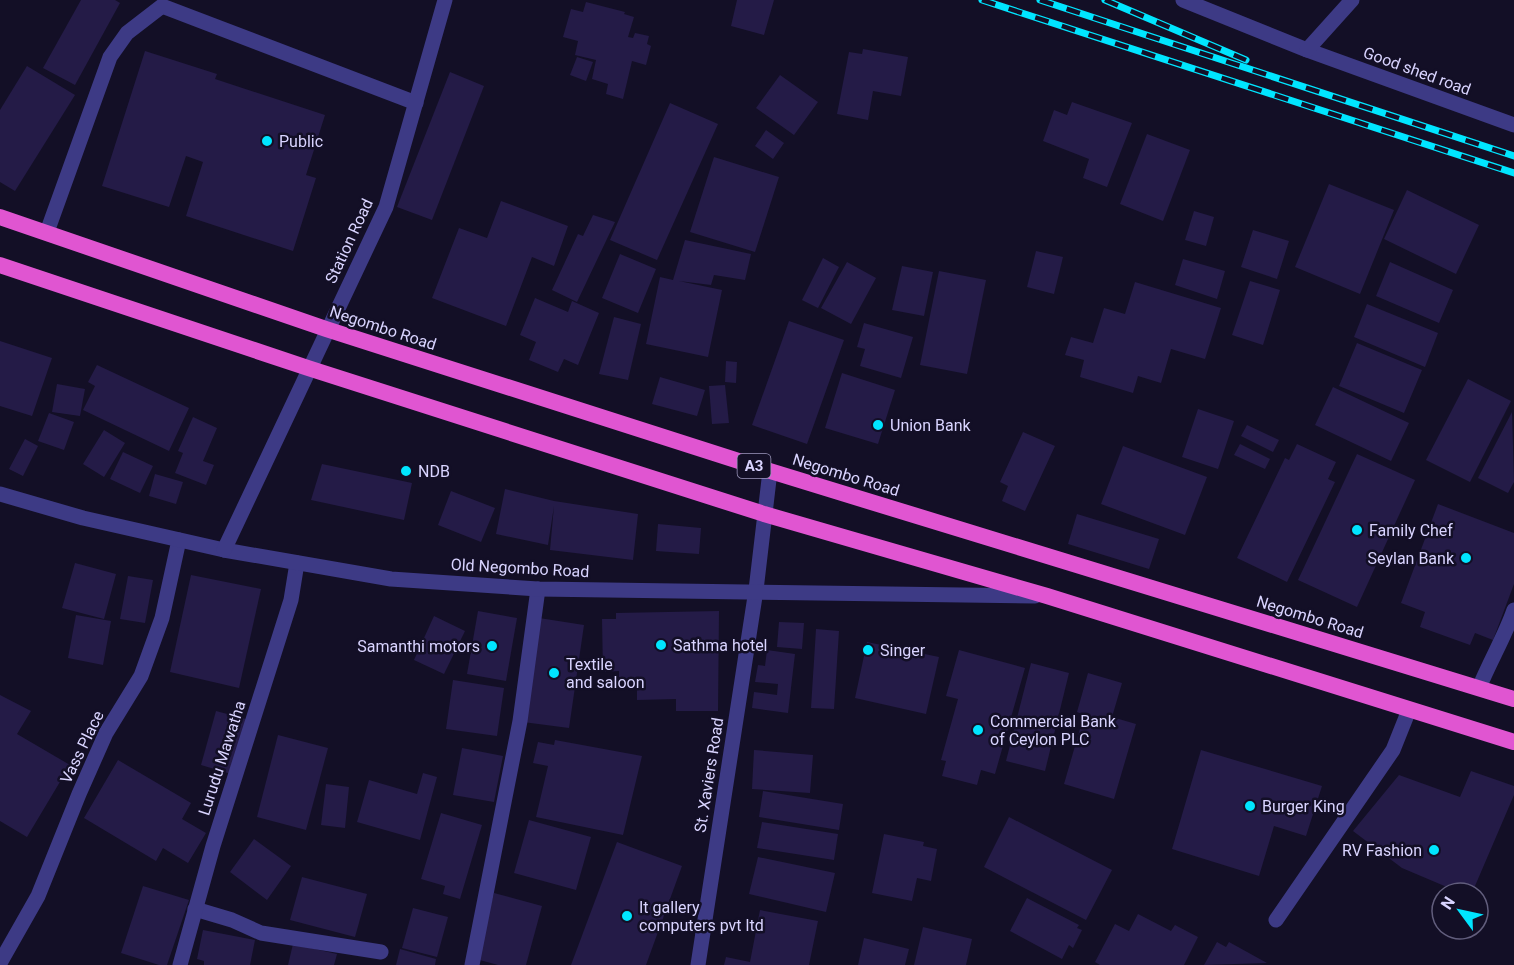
<svg xmlns="http://www.w3.org/2000/svg" width="1514" height="965" viewBox="0 0 1514 965" font-family="Roboto,sans-serif">
  <rect width="100%" height="100%" fill="#130f26"/>
  <g fill="#241b47">
    <path d="M 81,0 L 115,0 L 120,3 L 75,85 L 43,68 Z"/>
    <path d="M 737,0 L 774,0 L 764,35 L 731,26 Z"/>
    <path d="M 586,2 L 625,12 L 624,14 L 634,17 L 628,37 L 633,38 L 635,33 L 649,36 L 647,44 L 651,46 L 646,65 L 632,61 L 623,99 L 606,94 L 608,84 L 592,79 L 596,60 L 575,55 L 578,41 L 563,37 L 571,9 L 583,12 Z"/>
    <path d="M 863,49 L 908,57 L 901,96 L 873,91 L 868,120 L 837,114 L 849,52 L 862,54 Z"/>
    <path d="M 145,51 L 217,74 L 215,79 L 325,115 L 306,175 L 316,178 L 293,251 L 186,216 L 203,162 L 186,156 L 169,207 L 102,186 Z"/>
    <path d="M 577,57 L 593,62 L 586,81 L 570,75 Z"/>
    <path d="M 27,66 L 75,95 L 15,191 L 0,182 L 0,110 Z"/>
    <path d="M 450,72 L 484,86 L 432,220 L 397,207 Z"/>
    <path d="M 780,75 L 818,102 L 794,135 L 756,108 Z"/>
    <path d="M 1072,102 L 1132,123 L 1107,187 L 1083,178 L 1089,159 L 1043,141 L 1054,110 L 1067,115 Z"/>
    <path d="M 670,103 L 718,124 L 657,260 L 610,240 Z"/>
    <path d="M 766,130 L 784,143 L 773,159 L 755,146 Z"/>
    <path d="M 1147,134 L 1190,150 L 1163,221 L 1120,204 Z"/>
    <path d="M 714,157 L 779,177 L 755,252 L 690,232 Z"/>
    <path d="M 1329,184 L 1394,210 L 1360,294 L 1295,267 Z"/>
    <path d="M 1407,190 L 1479,225 L 1456,274 L 1384,239 Z"/>
    <path d="M 501,201 L 568,226 L 554,266 L 532,257 L 506,326 L 432,298 L 459,228 L 487,238 Z"/>
    <path d="M 1194,211 L 1214,217 L 1206,246 L 1185,240 Z"/>
    <path d="M 593,215 L 615,222 L 577,302 L 552,290 L 578,234 L 583,236 Z"/>
    <path d="M 1253,230 L 1289,241 L 1277,279 L 1241,267 Z"/>
    <path d="M 685,240 L 751,254 L 745,280 L 714,275 L 711,285 L 679,281 L 722,290 L 708,357 L 646,344 L 660,277 L 673,280 Z"/>
    <path d="M 1036,251 L 1063,257 L 1054,294 L 1027,287 Z"/>
    <path d="M 620,254 L 656,269 L 638,313 L 602,298 Z"/>
    <path d="M 823,258 L 839,267 L 818,308 L 802,300 Z"/>
    <path d="M 1183,259 L 1225,271 L 1217,299 L 1175,285 Z"/>
    <path d="M 847,262 L 876,278 L 851,324 L 821,308 Z"/>
    <path d="M 1390,262 L 1453,290 L 1439,323 L 1376,296 Z"/>
    <path d="M 902,266 L 933,272 L 924,316 L 892,310 Z"/>
    <path d="M 939,271 L 986,280 L 967,374 L 920,365 Z"/>
    <path d="M 1250,281 L 1280,290 L 1263,345 L 1232,335 Z"/>
    <path d="M 1135,282 L 1221,308 L 1205,359 L 1171,349 L 1161,383 L 1138,376 L 1133,393 L 1080,377 L 1084,360 L 1065,355 L 1071,337 L 1093,343 L 1104,308 L 1125,314 Z"/>
    <path d="M 535,298 L 568,312 L 572,301 L 599,313 L 578,365 L 564,359 L 558,372 L 529,360 L 536,342 L 520,335 Z"/>
    <path d="M 1367,304 L 1438,333 L 1425,367 L 1354,337 Z"/>
    <path d="M 614,317 L 641,324 L 628,380 L 599,374 Z"/>
    <path d="M 789,321 L 844,340 L 807,444 L 752,425 Z"/>
    <path d="M 864,323 L 913,337 L 901,378 L 860,366 L 865,349 L 857,347 Z"/>
    <path d="M 0,341 L 52,358 L 32,416 L 0,406 Z"/>
    <path d="M 1357,343 L 1422,370 L 1404,413 L 1339,386 Z"/>
    <path d="M 726,361 L 737,362 L 736,383 L 725,382 Z"/>
    <path d="M 97,365 L 189,408 L 169,451 L 83,410 L 95,386 L 88,382 Z"/>
    <path d="M 842,373 L 895,390 L 878,444 L 825,428 Z"/>
    <path d="M 660,377 L 705,390 L 697,416 L 652,404 Z"/>
    <path d="M 1468,379 L 1511,401 L 1470,482 L 1426,460 Z"/>
    <path d="M 57,384 L 85,389 L 80,416 L 52,412 Z"/>
    <path d="M 725,385 L 729,423 L 712,424 L 709,386 Z"/>
    <path d="M 1333,387 L 1409,423 L 1391,461 L 1315,425 Z"/>
    <path d="M 1198,409 L 1234,421 L 1218,469 L 1182,457 Z"/>
    <path d="M 1512,412 L 1514,482 L 1508,493 L 1478,478 Z"/>
    <path d="M 49,413 L 74,422 L 64,450 L 38,441 Z"/>
    <path d="M 193,417 L 217,428 L 203,461 L 214,465 L 206,485 L 175,473 L 183,453 L 178,451 Z"/>
    <path d="M 1247,425 L 1279,440 L 1273,452 L 1241,436 Z"/>
    <path d="M 104,430 L 125,443 L 104,477 L 83,464 Z"/>
    <path d="M 1023,432 L 1055,446 L 1025,511 L 1002,501 L 1008,486 L 1000,482 Z"/>
    <path d="M 25,439 L 38,446 L 23,476 L 9,469 Z"/>
    <path d="M 1240,444 L 1270,459 L 1265,469 L 1234,455 Z"/>
    <path d="M 1297,444 L 1336,462 L 1328,479 L 1335,482 L 1287,582 L 1237,558 L 1285,458 L 1289,460 Z"/>
    <path d="M 1123,446 L 1207,477 L 1185,535 L 1101,504 Z"/>
    <path d="M 123,452 L 153,466 L 140,493 L 110,479 Z"/>
    <path d="M 1357,454 L 1415,480 L 1357,607 L 1298,580 Z"/>
    <path d="M 322,464 L 412,483 L 404,520 L 311,500 Z"/>
    <path d="M 155,474 L 183,482 L 176,504 L 149,496 Z"/>
    <path d="M 505,489 L 554,501 L 638,514 L 633,560 L 550,550 L 554,506 L 548,545 L 496,534 Z"/>
    <path d="M 451,491 L 495,508 L 481,542 L 438,525 Z"/>
    <path d="M 1438,504 L 1514,533 L 1514,584 L 1493,640 L 1475,633 L 1470,645 L 1420,627 L 1425,612 L 1401,603 Z"/>
    <path d="M 1077,514 L 1159,539 L 1149,569 L 1068,544 Z"/>
    <path d="M 658,524 L 701,528 L 699,554 L 656,551 Z"/>
    <path d="M 75,563 L 116,574 L 104,619 L 62,608 Z"/>
    <path d="M 191,575 L 261,589 L 239,688 L 170,672 Z"/>
    <path d="M 128,576 L 153,580 L 145,623 L 120,619 Z"/>
    <path d="M 478,611 L 517,618 L 506,681 L 467,674 Z"/>
    <path d="M 719,611 L 718,711 L 676,711 L 676,699 L 637,700 L 637,680 L 619,680 L 619,671 L 603,672 L 602,619 L 616,619 L 616,613 Z"/>
    <path d="M 76,615 L 111,621 L 103,665 L 68,658 Z"/>
    <path d="M 434,616 L 465,631 L 444,674 L 414,660 Z"/>
    <path d="M 539,618 L 584,625 L 569,728 L 523,722 Z"/>
    <path d="M 779,622 L 804,623 L 802,649 L 777,647 Z"/>
    <path d="M 816,629 L 839,631 L 834,709 L 811,708 Z"/>
    <path d="M 867,642 L 939,657 L 926,714 L 855,698 Z"/>
    <path d="M 767,650 L 795,654 L 788,713 L 752,708 L 754,692 L 777,695 L 778,684 L 755,682 L 758,665 L 765,666 Z"/>
    <path d="M 959,650 L 1025,668 L 995,774 L 981,770 L 977,785 L 942,776 L 946,761 L 941,760 L 958,699 L 946,696 Z"/>
    <path d="M 1031,663 L 1069,673 L 1045,771 L 1006,761 Z"/>
    <path d="M 1088,673 L 1122,683 L 1112,717 L 1136,724 L 1114,799 L 1064,784 L 1084,715 L 1077,712 Z"/>
    <path d="M 453,680 L 504,688 L 497,736 L 446,729 Z"/>
    <path d="M 0,695 L 31,711 L 17,734 L 70,765 L 27,837 L 0,821 Z"/>
    <path d="M 216,711 L 246,719 L 231,774 L 201,765 Z"/>
    <path d="M 278,735 L 328,748 L 306,830 L 257,817 Z"/>
    <path d="M 555,740 L 642,756 L 623,835 L 536,817 L 548,766 L 533,763 L 538,742 L 554,745 Z"/>
    <path d="M 462,748 L 503,756 L 494,802 L 453,795 Z"/>
    <path d="M 754,750 L 813,755 L 810,793 L 752,789 Z"/>
    <path d="M 1201,750 L 1322,786 L 1306,836 L 1274,826 L 1259,876 L 1172,849 Z"/>
    <path d="M 118,760 L 191,803 L 182,819 L 206,833 L 188,863 L 163,848 L 156,861 L 84,818 Z"/>
    <path d="M 1471,771 L 1514,786 L 1514,795 L 1472,893 L 1461,893 L 1402,868 L 1353,831 L 1399,775 L 1460,797 Z"/>
    <path d="M 423,773 L 437,777 L 420,840 L 357,822 L 369,780 L 417,794 Z"/>
    <path d="M 326,784 L 349,787 L 345,828 L 321,825 Z"/>
    <path d="M 763,791 L 843,804 L 839,830 L 759,817 Z"/>
    <path d="M 441,813 L 482,825 L 460,899 L 443,894 L 445,886 L 421,879 Z"/>
    <path d="M 1009,817 L 1112,870 L 1086,920 L 984,867 Z"/>
    <path d="M 529,820 L 591,837 L 576,890 L 514,873 Z"/>
    <path d="M 762,822 L 838,834 L 834,860 L 757,848 Z"/>
    <path d="M 884,834 L 924,842 L 923,846 L 937,849 L 931,881 L 917,878 L 912,901 L 872,893 Z"/>
    <path d="M 254,839 L 291,866 L 267,900 L 230,872 Z"/>
    <path d="M 617,842 L 682,866 L 646,965 L 571,965 Z"/>
    <path d="M 758,857 L 835,873 L 826,912 L 749,894 Z"/>
    <path d="M 302,877 L 367,894 L 355,937 L 290,920 Z"/>
    <path d="M 143,886 L 189,900 L 167,965 L 159,965 L 121,953 Z"/>
    <path d="M 494,893 L 542,906 L 526,965 L 498,965 L 476,959 Z"/>
    <path d="M 1027,898 L 1079,925 L 1077,928 L 1082,930 L 1073,948 L 1069,945 L 1062,959 L 1010,931 Z"/>
    <path d="M 413,908 L 448,917 L 437,957 L 402,948 Z"/>
    <path d="M 760,910 L 818,921 L 809,965 L 724,965 L 726,957 L 750,962 Z"/>
    <path d="M 1138,914 L 1171,931 L 1175,925 L 1198,937 L 1184,965 L 1100,965 L 1095,962 L 1115,924 L 1129,931 Z"/>
    <path d="M 923,927 L 972,939 L 966,965 L 914,965 Z"/>
    <path d="M 203,930 L 255,940 L 250,965 L 204,965 L 204,961 L 197,959 Z"/>
    <path d="M 864,938 L 909,949 L 905,965 L 858,965 Z"/>
    <path d="M 1217,942 L 1226,947 L 1229,942 L 1267,963 L 1204,965 Z"/>
    <path d="M 293,944 L 337,954 L 334,965 L 288,965 Z"/>
    <path d="M 400,949 L 436,959 L 435,965 L 396,965 Z"/>
  </g>
  <g fill="none" stroke-linecap="round" stroke-linejoin="round">
    <g stroke="#3d3a85" stroke-width="15">
      <path d="M 1183,0 L 1307,50 L 1514,125"/>
      <path d="M 1307,50 L 1352,0"/>
      <path d="M 47,232 L 110,57 L 127,33 L 162,6 L 416,103"/>
      <path d="M 1479,688 C 1490,661 1505,636 1514,610"/>
      <path d="M 195,909 L 232,920 L 261,933 L 381,952"/>
      <path d="M 1276,920 L 1393,750 L 1409,710"/>
      <path d="M 0,963 L 38,896 L 79,794 L 106,733 L 141,676 L 162,618 L 179,540"/>
      <path d="M 180,965 L 213,846 L 291,600 L 297,563"/>
      <path d="M 472,965 L 520,721 L 538,589"/>
      <path d="M 698,965 L 756,590 L 770,471"/>
    </g>
    <g stroke="#3d3a85" stroke-width="15">
      <path d="M 0,494 L 83,518 L 224,550 L 391,579 L 538,589 L 1035,596"/>
      <path d="M 224,550 L 386,207 L 445,0"/>
    </g>
    <g stroke="#e055d1" stroke-width="16">
      <path d="M 0,217 L 326,329 L 770,471 L 1514,699"/>
      <path d="M 0,265 L 308,368 L 764,514 L 1047,596 L 1514,742"/>
    </g>
    <defs>
      <g id="rail">
        <path d="M 982,0 L 1514,173"/>
        <path d="M 1040,0 L 1514,156"/>
        <path d="M 1105,0 L 1246,60"/>
      </g>
    </defs>
    <use href="#rail" stroke="#00e5ff" stroke-width="7"/>
    <use href="#rail" stroke="#130f26" stroke-width="4.5" stroke-dasharray="14" stroke-linecap="butt"/>
  </g>
  <g fill="#00e5ff" stroke="#130f26" stroke-width="2">
    <circle cx="267" cy="141" r="6"/>
    <circle cx="878" cy="425" r="6"/>
    <circle cx="406" cy="471" r="6"/>
    <circle cx="1357" cy="530" r="6"/>
    <circle cx="1466" cy="558" r="6"/>
    <circle cx="661" cy="645" r="6"/>
    <circle cx="492" cy="646" r="6"/>
    <circle cx="868" cy="650" r="6"/>
    <circle cx="554" cy="673" r="6"/>
    <circle cx="978" cy="730" r="6"/>
    <circle cx="1250" cy="806" r="6"/>
    <circle cx="1434" cy="850" r="6"/>
    <circle cx="627" cy="916" r="6"/>
  </g>
  <g text-anchor="middle" dominant-baseline="central" stroke-width="5" stroke-linejoin="round" paint-order="stroke">
    <rect fill="#130f26" stroke="#9e99be" stroke-width="1.5" x="737.5" y="454" width="33" height="24" rx="4.5"/>
    <g font-size="15" font-weight="bold" fill="#d9d4ff">
      <text x="754" y="466">A3</text>
    </g>
    <g font-size="16" fill="#d9d4ff" stroke="#130f26">
      <text transform="translate(1417 71) rotate(20)">Good shed road</text>
      <text transform="translate(349 241) rotate(-65)">Station Road</text>
      <text transform="translate(383 328) rotate(18)">Negombo Road</text>
      <text transform="translate(846 475) rotate(17)">Negombo Road</text>
      <text transform="translate(520 568) rotate(3)">Old Negombo Road</text>
      <text transform="translate(1310 617) rotate(17)">Negombo Road</text>
      <text transform="translate(82 747) rotate(-64)">Vass Place</text>
      <text transform="translate(222 758) rotate(-72)">Lurudu Mawatha</text>
      <text transform="translate(709 775) rotate(-81)">St. Xaviers Road</text>
    </g>
    <g font-size="16" fill="#d9d4ff" stroke="#130f26" text-anchor="start">
      <text x="279" y="141">Public</text>
      <text x="890" y="425">Union Bank</text>
      <text x="418" y="471">NDB</text>
      <text x="1369" y="530">Family Chef</text>
      <text x="1454" y="558" text-anchor="end">Seylan Bank</text>
      <text x="673" y="645">Sathma hotel</text>
      <text x="480" y="646" text-anchor="end">Samanthi motors</text>
      <text x="880" y="650">Singer</text>
      <text x="566" y="664">Textile<tspan x="566" dy="18">and saloon</tspan></text>
      <text x="990" y="721">Commercial Bank<tspan x="990" dy="18">of Ceylon PLC</tspan></text>
      <text x="1262" y="806">Burger King</text>
      <text x="1422" y="850" text-anchor="end">RV Fashion</text>
      <text x="639" y="907">It gallery<tspan x="639" dy="18">computers pvt ltd</tspan></text>
    </g>
  </g>
  <g transform="translate(1460 911) rotate(303)"><circle r="28" fill="#130f26" stroke="#625e7d" stroke-width="1.5"/>
  <path d="M0-4.5L10 22L0 15L-10 22Z" fill="#00e5ff"/>
  <text y="-9" font-size="16" font-weight="bold" text-anchor="middle" fill="#d9d4ff">N</text>
  </g>
</svg>
